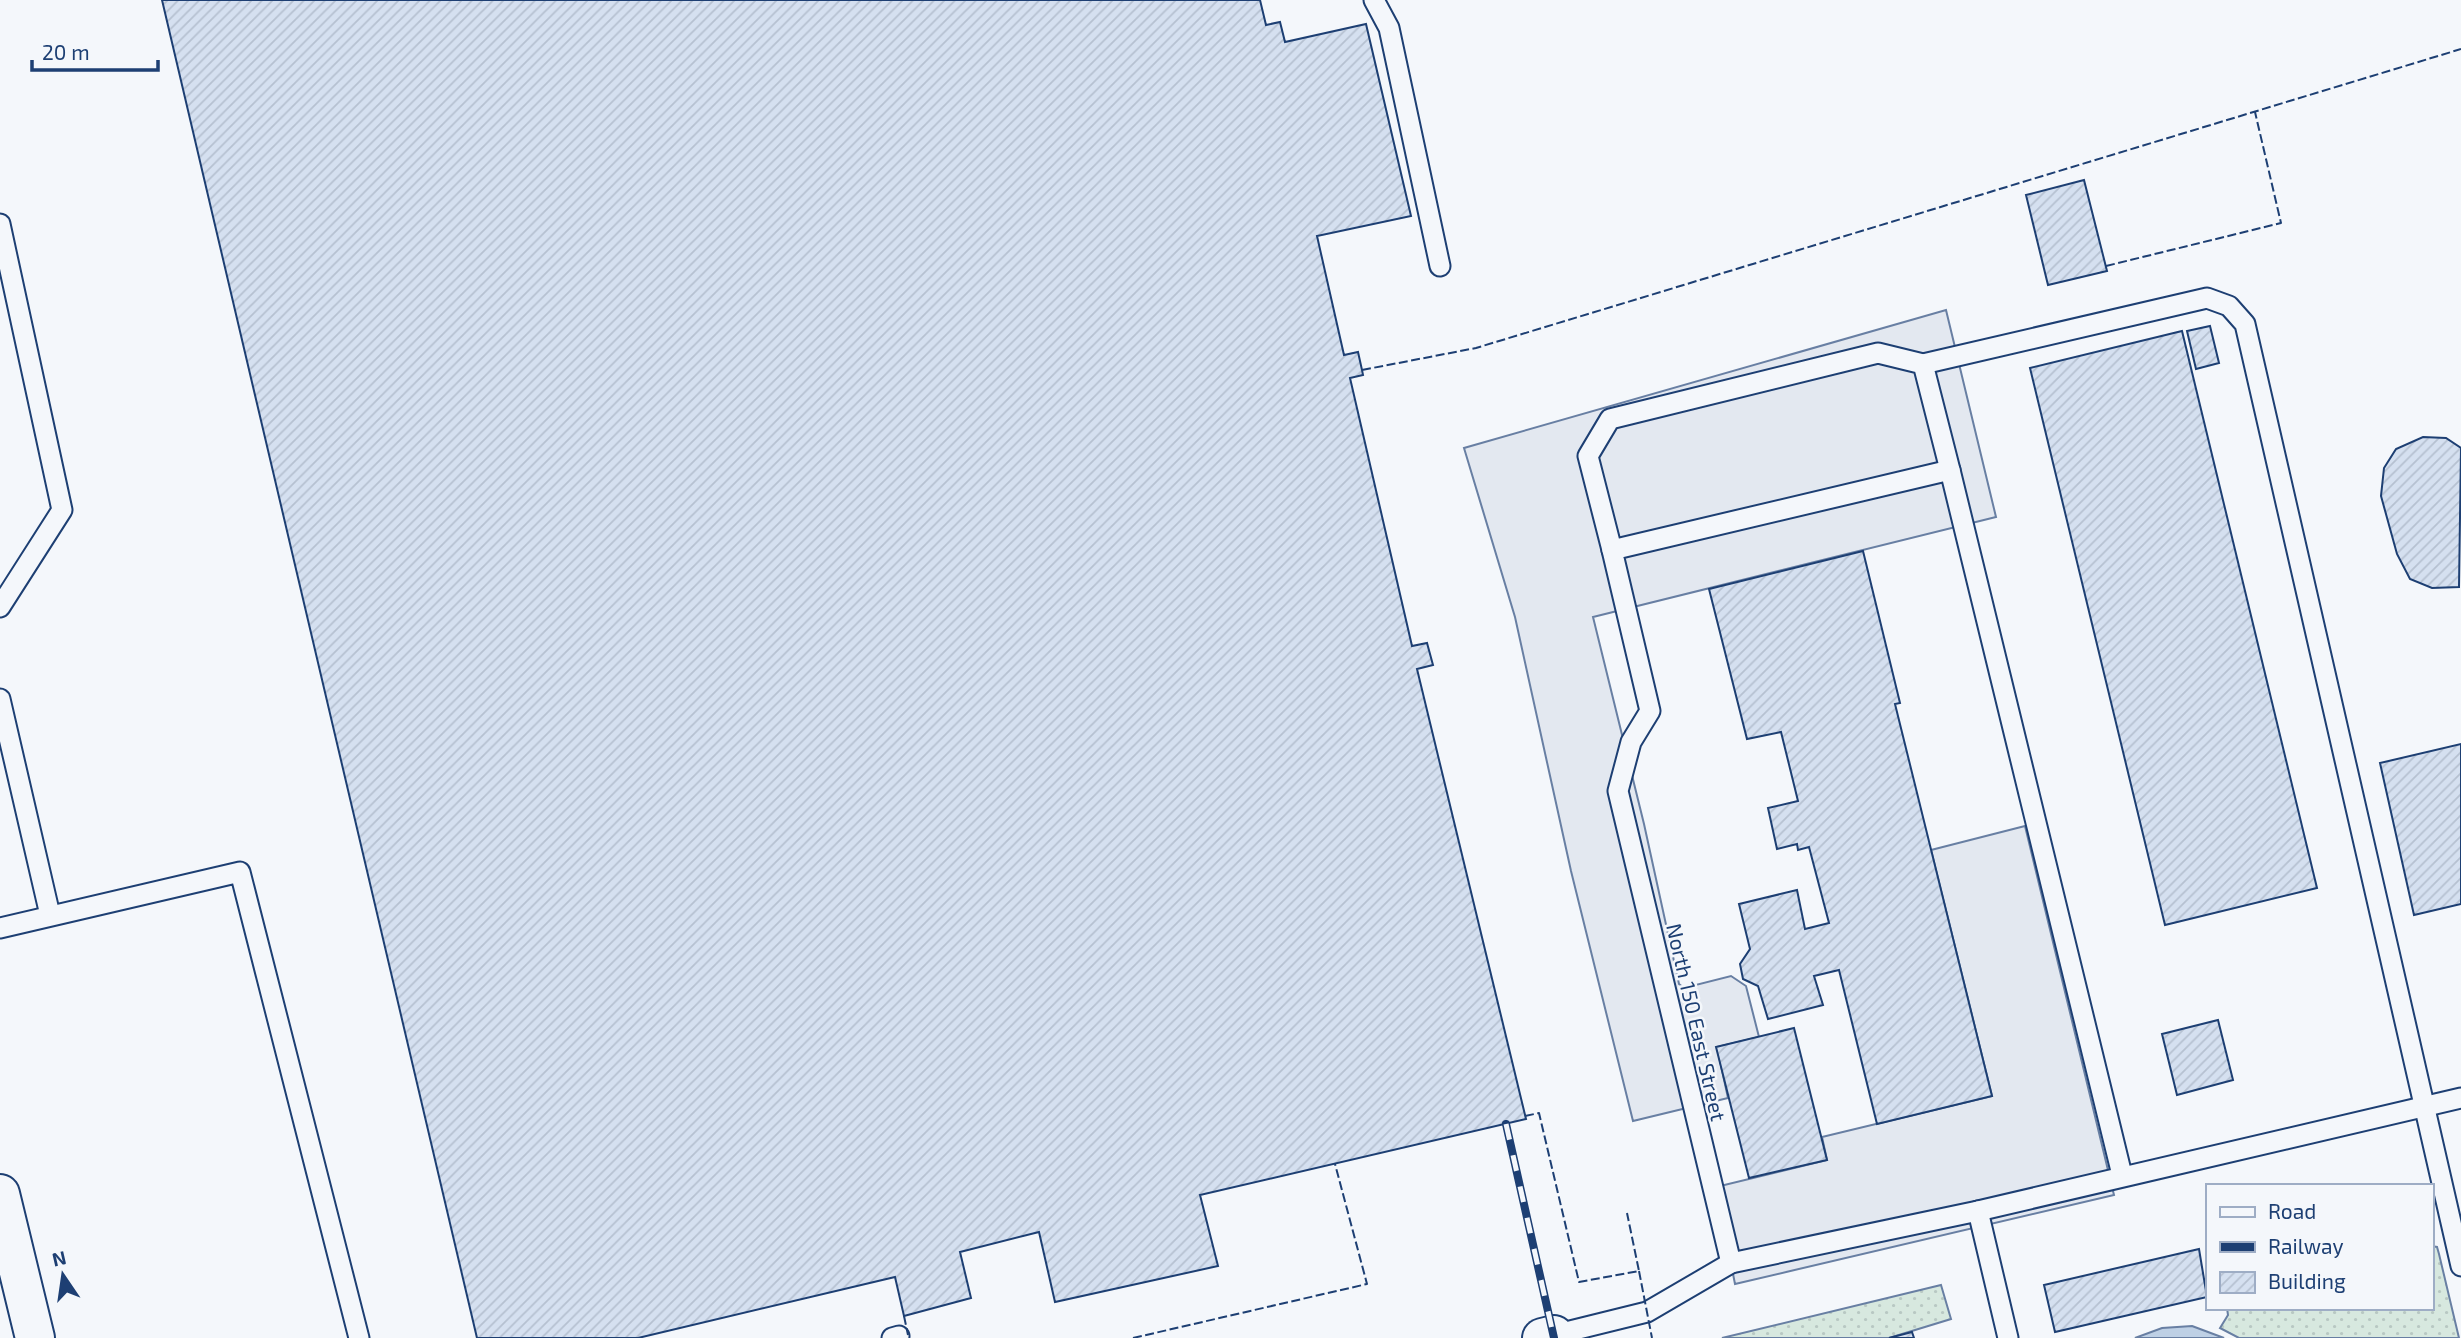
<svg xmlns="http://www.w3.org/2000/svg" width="2461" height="1338" viewBox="0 0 2461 1338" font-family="'Exo 2',sans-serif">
  <defs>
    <pattern id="grass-dots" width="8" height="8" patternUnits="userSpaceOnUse" patternTransform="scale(1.75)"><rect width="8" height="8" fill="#d7e8df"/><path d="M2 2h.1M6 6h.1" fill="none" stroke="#b8c8c3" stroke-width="1.8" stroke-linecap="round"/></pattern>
    <pattern id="building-hatch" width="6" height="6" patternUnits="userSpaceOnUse" patternTransform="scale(1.75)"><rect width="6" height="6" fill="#d5e0f0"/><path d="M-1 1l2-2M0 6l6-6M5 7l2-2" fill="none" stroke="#b6c1d1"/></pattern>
  </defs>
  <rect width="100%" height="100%" fill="#f4f7fb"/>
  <g fill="url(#grass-dots)" stroke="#687fa3" stroke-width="2">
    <path d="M 2431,1246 L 2437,1247 L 2439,1254 L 2459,1338 L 2239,1338 L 2220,1328 L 2228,1315 L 2227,1308 L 2431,1308 Z"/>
    <path d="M 1941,1285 L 1951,1319 L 1889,1338 L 1722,1338 Z"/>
  </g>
  <g fill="#e3e8f0" stroke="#687fa3" stroke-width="2">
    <path d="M 1946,310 L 1996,517 L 1593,617 L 1644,824 L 1679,984 L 1684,988 L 1731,976 L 1746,986 L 1759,1037 L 1717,1047 L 1728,1098 L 1633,1121 L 1571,871 L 1515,617 L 1464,448 Z"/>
    <path d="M 2025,826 L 2114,1195 L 1735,1284 L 1716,1187 L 1827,1160 L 1822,1137 L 1992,1096 L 1931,850 Z"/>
  </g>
  <path fill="#bed0e5" stroke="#687fa3" stroke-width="2" d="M 2192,1326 L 2224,1338 L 2135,1338 L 2162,1328 Z"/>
  <g fill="url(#building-hatch)" stroke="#1d3f73" stroke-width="2">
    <path d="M 162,0 L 1260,0 L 1266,25 L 1280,22 L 1285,42 L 1366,24 L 1411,216 L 1317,236 L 1344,355 L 1358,352 L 1362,370 L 1363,375 L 1350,378 L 1412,646 L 1427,643 L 1433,665 L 1417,669 L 1526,1119 L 1200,1195 L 1218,1266 L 1055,1302 L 1039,1232 L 960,1252 L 971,1298 L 904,1316 L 895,1277 L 638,1338 L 477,1338 Z"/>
    <path d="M 2084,180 L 2107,271 L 2048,285 L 2026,195 Z"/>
    <path d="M 2210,326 L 2219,363 L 2196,369 L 2187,331 Z"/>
    <path d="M 2182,331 L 2317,888 L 2165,925 L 2030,368 Z"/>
    <path d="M 2423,437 L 2446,438 L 2461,448 L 2459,587 L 2432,588 L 2410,579 L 2397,554 L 2381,496 L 2384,468 L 2396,449 Z"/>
    <path d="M 1863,551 L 1900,703 L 1895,704 L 1992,1096 L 1877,1124 L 1839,970 L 1814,976 L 1823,1005 L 1768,1019 L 1758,986 L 1743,979 L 1740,964 L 1750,949 L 1739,904 L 1797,890 L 1805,929 L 1829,923 L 1809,847 L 1798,850 L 1797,844 L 1777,849 L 1768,808 L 1798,801 L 1781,732 L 1747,739 L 1709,589 Z"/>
    <path d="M 2461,744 L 2461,904 L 2414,915 L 2380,763 Z"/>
    <path d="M 2218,1020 L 2233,1080 L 2177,1095 L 2162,1034 Z"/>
    <path d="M 1794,1028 L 1827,1160 L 1749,1178 L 1716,1047 Z"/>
    <path d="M 2199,1249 L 2207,1297 L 2055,1332 L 2044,1285 Z"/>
    <path d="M 1912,1332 L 1914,1338 L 1889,1338 Z"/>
  </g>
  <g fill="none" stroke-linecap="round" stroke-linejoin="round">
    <defs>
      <g id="lane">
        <path d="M 1374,0 L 1389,28 L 1440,266"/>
        <path d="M 0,224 L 62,510 L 0,607"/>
        <path d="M 1923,364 L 2207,298 L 2229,306 L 2245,324 L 2461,1266"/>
        <path d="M 1612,550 L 1588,456 L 1610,419 L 1878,353 L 1923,364 L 1950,470"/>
        <path d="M 0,699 L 50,915"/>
        <path d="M 0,928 L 240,872 L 359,1338"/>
        <path d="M 1978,1211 L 2008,1338"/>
        <path d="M 1731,1263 L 1618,791 L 1631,742 L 1650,711 L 1612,550 L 1950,470 L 2122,1175"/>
        <path d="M 1554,1335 L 1647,1312 L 1731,1263 L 1978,1211 L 2461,1098"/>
        <path d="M 892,1338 L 899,1336"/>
      </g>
      <path id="street" d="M 1542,1338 L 1554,1335"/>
      <path id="secondary" d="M 0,1194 L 35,1338"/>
    </defs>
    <use href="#lane" stroke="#1d3f73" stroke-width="23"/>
    <use href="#street" stroke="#1d3f73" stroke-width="42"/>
    <use href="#secondary" stroke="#1d3f73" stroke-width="42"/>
    <use href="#lane" stroke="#f4f7fb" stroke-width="19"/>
    <use href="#street" stroke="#f4f7fb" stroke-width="38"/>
    <use href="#secondary" stroke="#f4f7fb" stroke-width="38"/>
    <defs>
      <path id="rail" d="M 1506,1124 L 1554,1338"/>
    </defs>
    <use href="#rail" stroke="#1d3f73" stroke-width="8"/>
    <use href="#rail" stroke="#f4f7fb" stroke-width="5" stroke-dasharray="16" stroke-linecap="butt"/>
    <g stroke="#1d3f73" stroke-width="2" stroke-dasharray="9 3.5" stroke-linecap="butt">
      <path d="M 2106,266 L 2281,223 L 2255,112"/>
      <path d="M 1362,370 L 1476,348 L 2461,49"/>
      <path d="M 1525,1116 L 1539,1113 L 1579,1282 L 1639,1271 L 1627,1213"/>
      <path d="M 1639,1271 L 1652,1338"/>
      <path d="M 904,1316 L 908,1335"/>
      <path d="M 1133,1338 L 1367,1284 L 1335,1164"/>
    </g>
  </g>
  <g text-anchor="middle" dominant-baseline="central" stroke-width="5" stroke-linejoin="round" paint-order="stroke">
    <g font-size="21" fill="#1d3f73" stroke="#f4f7fb">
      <text transform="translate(1697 1022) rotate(77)">North 150 East Street</text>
    </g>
  </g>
  <rect x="2206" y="1184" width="228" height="126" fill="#f4f7fb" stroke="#9eadc5" stroke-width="2"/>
  <rect x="2220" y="1207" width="35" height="10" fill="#f4f7fb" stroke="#9eadc5" stroke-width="2"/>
  <text x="2268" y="1219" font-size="21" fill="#1d3f73">Road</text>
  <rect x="2220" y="1242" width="35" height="10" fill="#1d3f73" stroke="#9eadc5" stroke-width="2"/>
  <text x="2268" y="1254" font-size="21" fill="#1d3f73">Railway</text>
  <rect x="2220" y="1272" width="35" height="21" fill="url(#building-hatch)" stroke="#9eadc5" stroke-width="2"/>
  <text x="2268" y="1289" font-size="21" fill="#1d3f73">Building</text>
  <g transform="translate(63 1275) rotate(347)" stroke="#f4f7fb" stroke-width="5" paint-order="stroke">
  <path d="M0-5L12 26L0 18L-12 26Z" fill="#1d3f73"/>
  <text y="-10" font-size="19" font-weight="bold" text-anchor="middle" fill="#1d3f73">N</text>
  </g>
  <path d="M32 60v10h126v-10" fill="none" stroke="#1d3f73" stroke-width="3.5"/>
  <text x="42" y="60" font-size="21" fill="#1d3f73" stroke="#f4f7fb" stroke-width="5" paint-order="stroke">20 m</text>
</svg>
